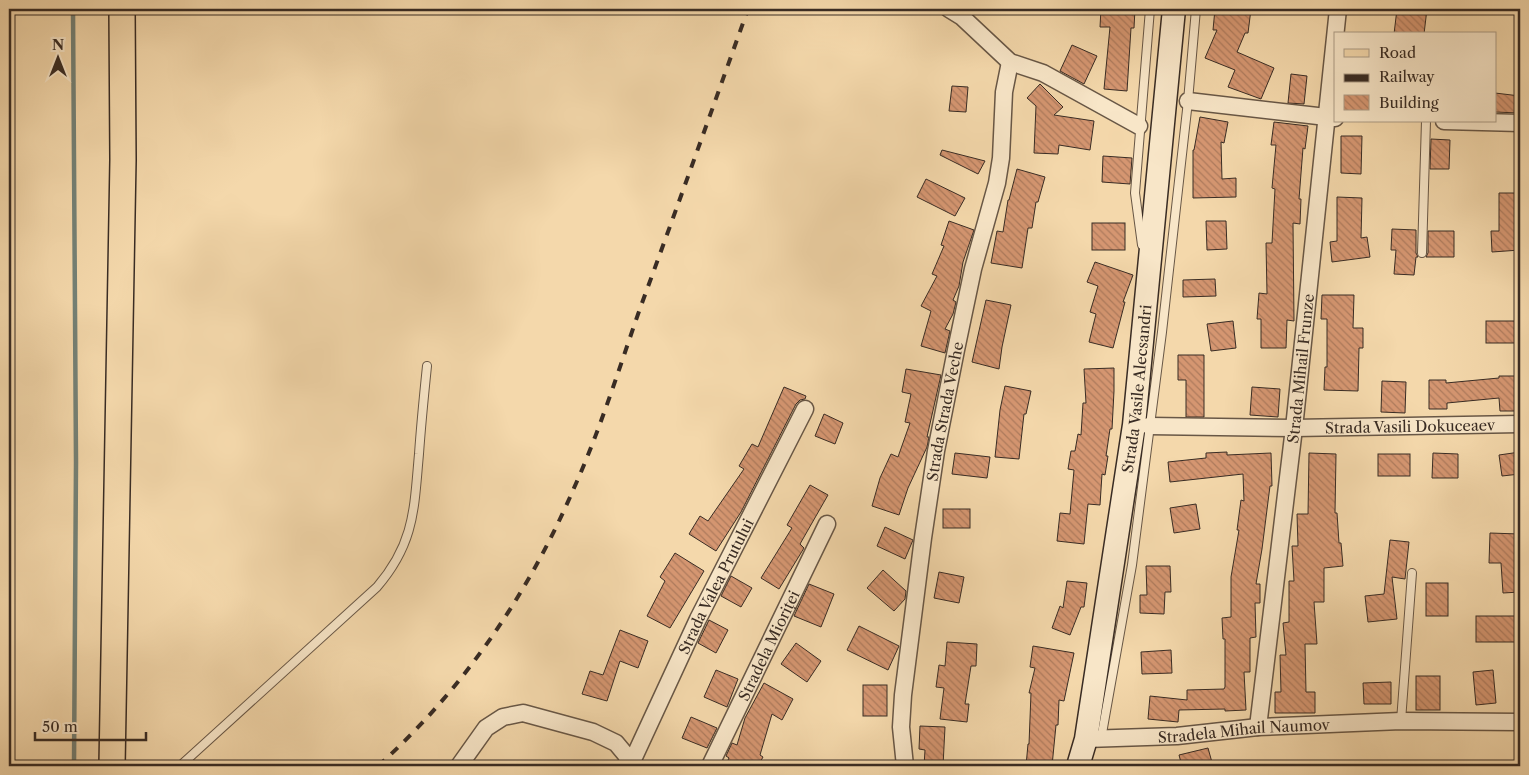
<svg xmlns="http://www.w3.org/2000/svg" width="1529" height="775" viewBox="0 0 1529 775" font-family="'Libre Caslon Text',serif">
  <defs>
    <pattern id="building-back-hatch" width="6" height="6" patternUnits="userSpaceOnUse" patternTransform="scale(1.25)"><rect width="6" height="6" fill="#d59671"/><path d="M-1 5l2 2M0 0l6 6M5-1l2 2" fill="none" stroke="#ae7b5d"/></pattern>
  </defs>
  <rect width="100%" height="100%" fill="#f4d8ab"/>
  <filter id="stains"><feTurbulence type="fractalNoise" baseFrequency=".004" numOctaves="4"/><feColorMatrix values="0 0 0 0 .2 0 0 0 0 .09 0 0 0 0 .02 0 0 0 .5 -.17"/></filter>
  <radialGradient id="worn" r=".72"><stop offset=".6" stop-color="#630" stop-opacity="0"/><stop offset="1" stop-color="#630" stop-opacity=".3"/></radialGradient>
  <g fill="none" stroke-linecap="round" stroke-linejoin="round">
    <path stroke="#748176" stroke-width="4.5" d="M 73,9 L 76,462 L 74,766"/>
  </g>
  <g fill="url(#building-back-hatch)" stroke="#392c24">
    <path d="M 1101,9 L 1135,9 L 1134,28 L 1131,28 L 1127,91 L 1104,89 L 1110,27 L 1100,27 Z"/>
    <path d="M 1215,9 L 1251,9 L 1248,33 L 1245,33 L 1237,52 L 1274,68 L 1261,99 L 1228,87 L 1235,70 L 1205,58 L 1217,30 L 1213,30 Z"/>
    <path d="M 1397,9 L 1427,9 L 1424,34 L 1394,34 Z"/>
    <path d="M 1072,45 L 1097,56 L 1084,84 L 1060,71 Z"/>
    <path d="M 1291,74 L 1307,76 L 1304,104 L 1288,103 Z"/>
    <path d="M 1040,84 L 1063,107 L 1054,115 L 1094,121 L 1090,150 L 1059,145 L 1058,154 L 1034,153 L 1036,106 L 1027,98 Z"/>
    <path d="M 952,86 L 968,87 L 966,112 L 949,111 Z"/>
    <path d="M 1495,93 L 1520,96 L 1519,113 L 1495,112 Z"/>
    <path d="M 1200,117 L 1228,122 L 1224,143 L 1221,142 L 1222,179 L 1236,178 L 1236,197 L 1193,198 L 1193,150 L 1194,150 Z"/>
    <path d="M 1274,122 L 1308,126 L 1305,149 L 1303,148 L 1299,199 L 1301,199 L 1300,224 L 1293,223 L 1294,321 L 1287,320 L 1286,348 L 1261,348 L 1261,319 L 1257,319 L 1259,293 L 1267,294 L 1266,243 L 1272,243 L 1275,189 L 1272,188 L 1276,145 L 1271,145 Z"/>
    <path d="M 1341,136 L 1362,136 L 1361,174 L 1341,173 Z"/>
    <path d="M 1431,139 L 1450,140 L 1449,169 L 1430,169 Z"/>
    <path d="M 942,150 L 985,161 L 978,174 L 940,155 Z"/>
    <path d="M 1103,156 L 1132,158 L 1130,184 L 1102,182 Z"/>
    <path d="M 1017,169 L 1045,177 L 1038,202 L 1036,202 L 1032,228 L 1028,228 L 1022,268 L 991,263 L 997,231 L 1003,232 L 1008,200 L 1009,200 Z"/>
    <path d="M 926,179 L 965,198 L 955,216 L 917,197 Z"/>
    <path d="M 1499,193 L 1520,193 L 1520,250 L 1492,252 L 1491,231 L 1499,231 Z"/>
    <path d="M 1337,197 L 1362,198 L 1361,238 L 1367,237 L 1370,257 L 1332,262 L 1330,242 L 1337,241 Z"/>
    <path d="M 949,221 L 974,230 L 963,262 L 959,286 L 953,300 L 956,302 L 953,314 L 945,329 L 950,331 L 945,353 L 921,346 L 931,311 L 921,306 L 937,276 L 932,274 L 944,246 L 941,245 Z"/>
    <path d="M 1206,221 L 1226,221 L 1227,249 L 1207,250 Z"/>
    <rect x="1092" y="223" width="33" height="27"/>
    <path d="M 1392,229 L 1416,230 L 1416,253 L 1418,257 L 1416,257 L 1414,275 L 1394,274 L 1396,250 L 1391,250 Z"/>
    <path d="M 1428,231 L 1454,231 L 1454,257 L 1426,257 L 1428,253 Z"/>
    <path d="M 1095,262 L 1133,275 L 1123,302 L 1125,302 L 1113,348 L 1089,342 L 1096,314 L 1090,312 L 1098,286 L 1087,282 Z"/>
    <path d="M 1215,279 L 1216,296 L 1183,297 L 1183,280 Z"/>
    <path d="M 1322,295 L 1354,295 L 1353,328 L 1363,328 L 1363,348 L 1359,348 L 1358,391 L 1324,390 L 1325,367 L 1327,367 L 1327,319 L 1321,319 Z"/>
    <path d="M 986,300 L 1011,305 L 1002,347 L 999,369 L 972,362 Z"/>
    <path d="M 1233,321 L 1236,348 L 1211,351 L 1207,324 Z"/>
    <rect x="1486" y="321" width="34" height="22"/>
    <path d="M 1178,355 L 1204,355 L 1204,417 L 1186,417 L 1186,380 L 1178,380 Z"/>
    <path d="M 1114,368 L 1114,391 L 1112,429 L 1110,429 L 1106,456 L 1108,456 L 1105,475 L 1102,474 L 1100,505 L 1088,504 L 1084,544 L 1057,541 L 1060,513 L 1070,514 L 1074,470 L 1068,469 L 1071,451 L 1075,451 L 1078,434 L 1081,435 L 1083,403 L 1086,403 L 1084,369 Z"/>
    <path d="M 906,369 L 941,375 L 927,437 L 929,437 L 927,447 L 908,488 L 899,515 L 872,506 L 880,478 L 891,454 L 898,457 L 910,423 L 905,422 L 911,394 L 902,392 Z"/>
    <path d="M 1499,376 L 1517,376 L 1518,411 L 1500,411 L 1499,398 L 1447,403 L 1447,409 L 1429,409 L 1429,380 L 1446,380 L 1446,383 L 1499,378 Z"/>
    <path d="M 1382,381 L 1406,382 L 1405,413 L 1381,412 Z"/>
    <path d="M 1005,386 L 1031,391 L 1026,414 L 1024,414 L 1019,459 L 995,457 L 1000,410 Z"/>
    <path d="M 784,387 L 806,396 L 805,399 L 800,400 L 796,404 L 741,512 L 716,551 L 689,534 L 700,516 L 708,521 L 744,469 L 739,466 L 752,444 L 758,447 Z"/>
    <path d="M 1252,387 L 1280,389 L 1278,417 L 1250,415 Z"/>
    <path d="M 824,414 L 843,423 L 835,444 L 815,436 Z"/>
    <path d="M 1227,452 L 1227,455 L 1271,453 L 1272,486 L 1270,486 L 1262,549 L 1256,584 L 1260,584 L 1260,603 L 1255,603 L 1256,637 L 1250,638 L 1250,672 L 1244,672 L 1246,710 L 1225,711 L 1225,709 L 1179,710 L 1178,722 L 1148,719 L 1150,696 L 1187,700 L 1187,690 L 1224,689 L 1225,687 L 1225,639 L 1223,639 L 1222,618 L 1231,617 L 1231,577 L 1239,530 L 1237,530 L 1241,500 L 1244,501 L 1243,474 L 1170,482 L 1168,462 L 1206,458 L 1206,453 Z"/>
    <path d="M 1520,452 L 1520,474 L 1502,476 L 1499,455 Z"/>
    <path d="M 955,453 L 990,457 L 987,478 L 952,474 Z"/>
    <path d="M 1309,453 L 1336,454 L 1335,513 L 1337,513 L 1339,543 L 1341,543 L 1343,566 L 1324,568 L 1324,602 L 1314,602 L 1317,644 L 1305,644 L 1306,692 L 1315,692 L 1315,713 L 1275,713 L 1275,692 L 1281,692 L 1280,655 L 1286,655 L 1283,623 L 1289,622 L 1289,581 L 1294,581 L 1292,546 L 1298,546 L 1297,514 L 1308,514 Z"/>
    <path d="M 1433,453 L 1458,454 L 1458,478 L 1432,478 Z"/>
    <rect x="1378" y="454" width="32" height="22"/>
    <path d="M 810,485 L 828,495 L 800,544 L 804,548 L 779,589 L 761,578 L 792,528 L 787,525 Z"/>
    <path d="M 1196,504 L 1200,529 L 1174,533 L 1170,508 Z"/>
    <rect x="943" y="509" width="27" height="19"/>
    <path d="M 885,527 L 913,540 L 905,559 L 877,546 Z"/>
    <path d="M 1490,533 L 1519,534 L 1517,568 L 1520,568 L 1520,592 L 1503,593 L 1501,563 L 1489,563 Z"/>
    <path d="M 1390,540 L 1409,542 L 1405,579 L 1392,577 L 1397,619 L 1368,622 L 1365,596 L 1384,594 Z"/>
    <path d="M 675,553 L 704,571 L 670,628 L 647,616 L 665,581 L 660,577 Z"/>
    <path d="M 1146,566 L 1170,566 L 1171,592 L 1165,592 L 1164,614 L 1140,613 L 1140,595 L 1147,595 Z"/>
    <path d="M 883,570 L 906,591 L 905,599 L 894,611 L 867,588 Z"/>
    <path d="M 939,572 L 964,577 L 959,603 L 934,598 Z"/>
    <path d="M 731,576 L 752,588 L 741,607 L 721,596 Z"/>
    <path d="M 1067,581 L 1087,583 L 1084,607 L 1081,607 L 1070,635 L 1052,628 L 1060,606 L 1063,608 Z"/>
    <rect x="1426" y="583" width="22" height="33"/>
    <path d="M 809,584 L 834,594 L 821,627 L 794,616 Z"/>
    <rect x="1476" y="616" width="44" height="26"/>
    <path d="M 709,620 L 728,630 L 716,653 L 698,643 Z"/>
    <path d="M 859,626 L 899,646 L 888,670 L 847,650 Z"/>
    <path d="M 620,630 L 648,641 L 638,668 L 620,661 L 607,701 L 582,694 L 590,671 L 603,675 Z"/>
    <path d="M 947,642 L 977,644 L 976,666 L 971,666 L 965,704 L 969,704 L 967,722 L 940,719 L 944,688 L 936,687 L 939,665 L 945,666 Z"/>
    <path d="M 796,643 L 821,661 L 807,682 L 781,664 Z"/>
    <path d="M 1033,646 L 1074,653 L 1064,701 L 1059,700 L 1058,725 L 1056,725 L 1052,766 L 1026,766 L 1028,744 L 1029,744 L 1031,693 L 1029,693 L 1035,668 L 1030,667 Z"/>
    <path d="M 1171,650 L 1172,673 L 1142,674 L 1141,652 Z"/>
    <path d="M 716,670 L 738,679 L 727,707 L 704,697 Z"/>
    <path d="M 1493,670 L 1496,703 L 1476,705 L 1473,672 Z"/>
    <rect x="1416" y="676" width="24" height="34"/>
    <path d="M 1391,682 L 1391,704 L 1364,704 L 1363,683 Z"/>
    <path d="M 764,683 L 793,699 L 782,720 L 772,714 L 760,755 L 763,757 L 758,766 L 725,766 L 729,758 L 726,756 L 732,743 L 737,745 L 745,718 Z"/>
    <rect x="863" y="685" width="24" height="31"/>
    <path d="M 691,717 L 717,728 L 707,748 L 682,738 Z"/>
    <path d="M 920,726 L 945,727 L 943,766 L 924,766 L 925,750 L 919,749 Z"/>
    <path d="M 1208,748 L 1213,766 L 1182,766 L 1179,755 Z"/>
  </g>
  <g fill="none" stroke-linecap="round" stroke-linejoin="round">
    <defs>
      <g id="lane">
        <path d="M 1142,245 L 1135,193 L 1150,9"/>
        <path d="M 1422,253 L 1426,121"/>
        <path d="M 1401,721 L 1412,573"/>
        <path d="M 1101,739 L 1132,565 L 1162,332 L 1188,101 L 1196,9"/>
        <path d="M 180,766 L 377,587 C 415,543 414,508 419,454 C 421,425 424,395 427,366"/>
      </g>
      <g id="street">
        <path d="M 949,9 L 962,17 L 1010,62 L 1043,73 L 1139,126"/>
        <path d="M 1188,101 L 1335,118"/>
        <path d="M 1444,121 L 1520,123"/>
        <path id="s1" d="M 1149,426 L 1294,428 L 1520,424"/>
        <path id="s2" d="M 1258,727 L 1294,428 L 1338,9"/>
        <path id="s3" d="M 1086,739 L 1177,736 L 1258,727 L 1401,721 L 1520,722"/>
        <path d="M 459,766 L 486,728 L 503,717 L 523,713 L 593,732 L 616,743 L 626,755 L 630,765"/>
        <path id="s4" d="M 630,766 L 698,619 L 805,409"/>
        <path id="s5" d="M 710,766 L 827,524"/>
        <path id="s6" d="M 905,766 L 901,727 L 903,695 L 923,538 L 936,451 L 956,350 L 973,269 L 997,183 L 1001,158 L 1004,92 L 1010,62"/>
      </g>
      <g id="secondary">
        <path id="s7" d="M 1078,766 L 1086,739 L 1134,425 L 1174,9"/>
      </g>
      <path id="primary" d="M 112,766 L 123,160 L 122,9"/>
    </defs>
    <use href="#lane" stroke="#685746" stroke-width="10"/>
    <use href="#street" stroke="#685746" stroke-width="19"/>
    <use href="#secondary" stroke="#392c24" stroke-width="25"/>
    <use href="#primary" stroke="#392c24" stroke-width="28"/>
    <use href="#lane" stroke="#f8e6c8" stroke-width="8"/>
    <use href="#street" stroke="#f8e6c8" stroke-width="16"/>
    <use href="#secondary" stroke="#f8e6c8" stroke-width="22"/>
    <use href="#primary" stroke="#f4d8ab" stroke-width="25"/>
    <path stroke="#392c24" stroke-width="4" stroke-dasharray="9 9" stroke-linecap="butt" d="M 378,766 C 463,690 529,593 574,488 C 601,428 620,365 642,303 C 678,205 713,107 748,9"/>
  </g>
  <g text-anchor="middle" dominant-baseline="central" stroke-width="4.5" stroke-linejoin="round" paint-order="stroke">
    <g font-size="15" fill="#392c24" stroke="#f8e6c8">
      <text stroke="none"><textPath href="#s2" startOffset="361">Strada Mihail Frunze</textPath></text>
      <text stroke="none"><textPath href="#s7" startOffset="382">Strada Vasile Alecsandri</textPath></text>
      <text stroke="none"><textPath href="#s6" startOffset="358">Strada Strada Veche</textPath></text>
      <text stroke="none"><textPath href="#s1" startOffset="261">Strada Vasili Dokuceaev</textPath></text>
      <text stroke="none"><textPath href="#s4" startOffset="199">Strada Valea Prutului</textPath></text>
      <text stroke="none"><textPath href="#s5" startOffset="134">Stradela Mioriței</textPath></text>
      <text stroke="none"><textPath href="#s3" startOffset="158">Stradela Mihail Naumov</textPath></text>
    </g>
  </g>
  <rect width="1529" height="775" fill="none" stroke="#f4d8ab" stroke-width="30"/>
  <rect x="10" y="10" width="1509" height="755" fill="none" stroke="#392c24" stroke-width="2.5"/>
  <rect x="15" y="15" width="1499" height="745" fill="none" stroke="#392c24"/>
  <rect x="1334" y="32" width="162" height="90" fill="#f8e6c8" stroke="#ac9c86"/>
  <rect x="1344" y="49" width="25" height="8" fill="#f4d8ab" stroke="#ac9c86"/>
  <text x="1379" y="58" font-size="15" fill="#392c24">Road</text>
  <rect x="1344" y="74" width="25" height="8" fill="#392c24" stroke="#ac9c86"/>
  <text x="1379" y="82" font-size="15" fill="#392c24">Railway</text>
  <rect x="1344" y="95" width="25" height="15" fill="url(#building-back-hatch)" stroke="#ac9c86"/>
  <text x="1379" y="108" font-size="15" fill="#392c24">Building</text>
  <g transform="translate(58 58)" stroke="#f8e6c8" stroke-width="4" paint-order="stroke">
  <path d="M0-4L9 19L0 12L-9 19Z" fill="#392c24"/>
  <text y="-8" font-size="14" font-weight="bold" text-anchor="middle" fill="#392c24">N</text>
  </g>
  <path d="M35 732v8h111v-8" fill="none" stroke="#392c24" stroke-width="2.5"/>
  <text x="42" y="732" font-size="15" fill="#392c24" stroke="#f8e6c8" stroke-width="4" paint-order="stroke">50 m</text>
  <rect width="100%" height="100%" filter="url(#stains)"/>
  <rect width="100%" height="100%" fill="url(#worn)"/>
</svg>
